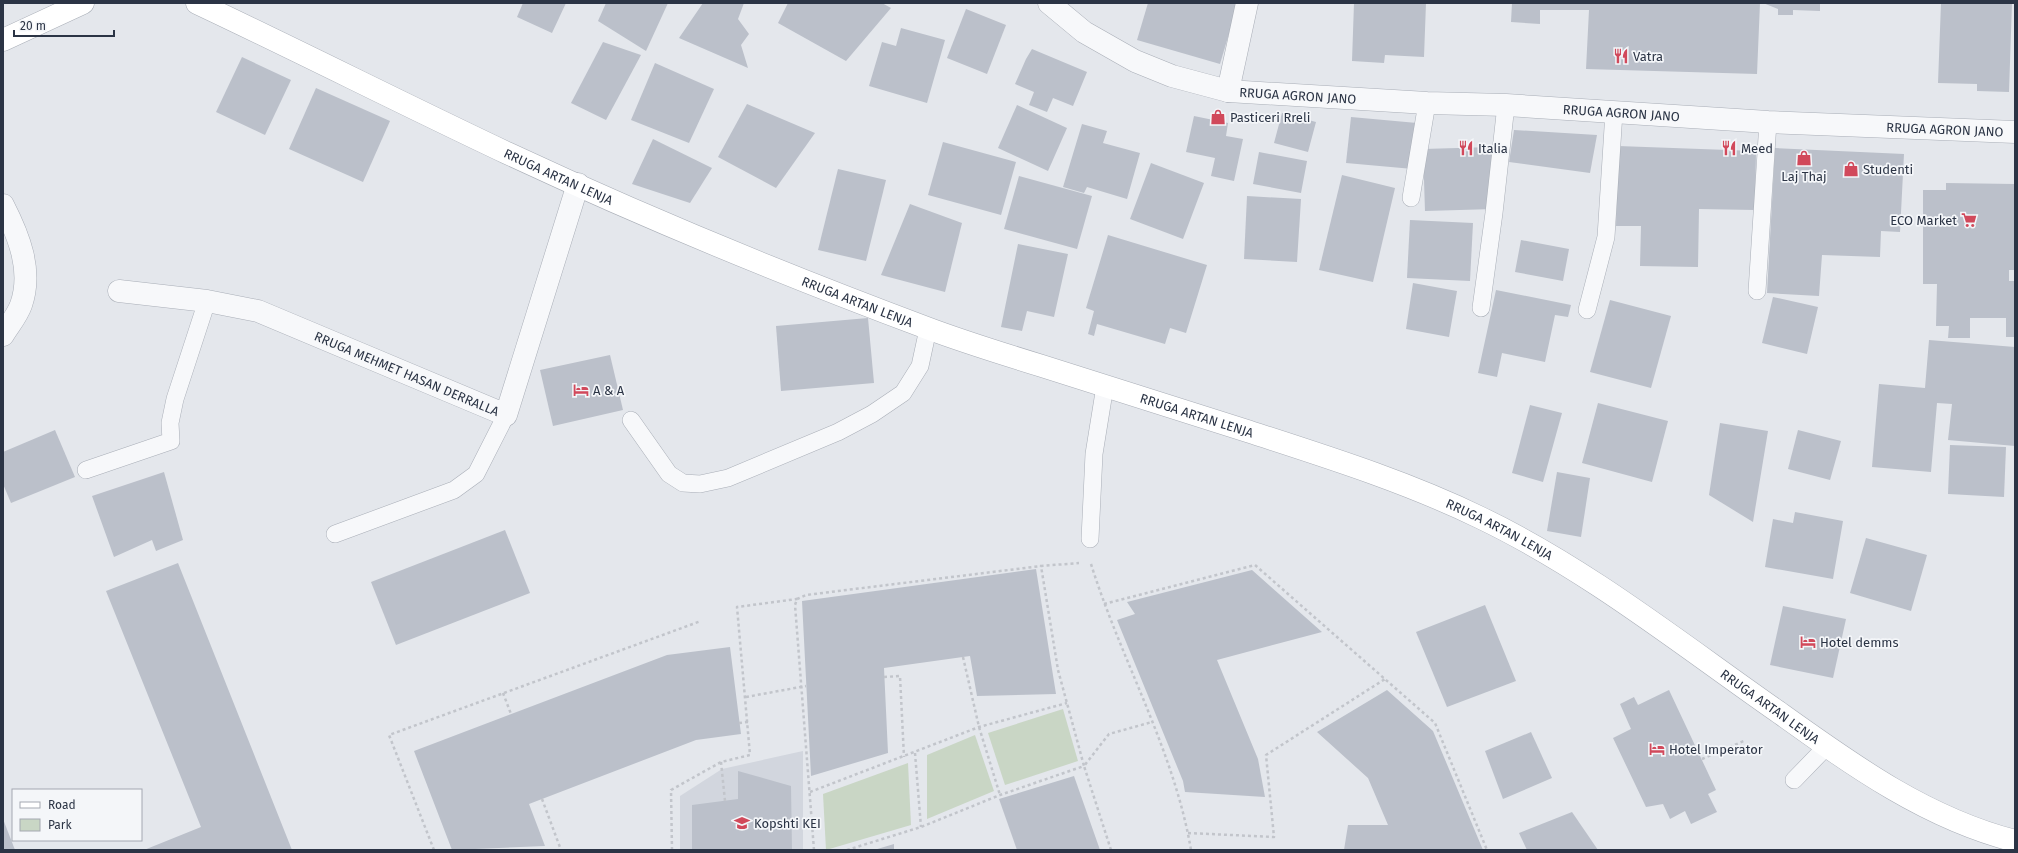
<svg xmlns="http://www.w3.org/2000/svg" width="2018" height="853" viewBox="0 0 2018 853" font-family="'Fira Sans',sans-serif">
  <rect width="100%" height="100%" fill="#e4e7ec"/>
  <path fill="#d2d6de" d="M 803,751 L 803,850 L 680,850 L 680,796 L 722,769 Z"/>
  <g fill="#c9d6c5">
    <path d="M 1063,709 L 1078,761 L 1005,785 L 988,733 Z"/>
    <path d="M 975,735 L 994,791 L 927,819 L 927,755 Z"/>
    <path d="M 908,763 L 911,825 L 826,850 L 823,794 Z"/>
  </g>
  <g fill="#bbc0ca">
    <path d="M 523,3 L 566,3 L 552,33 L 517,17 Z"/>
    <path d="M 606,3 L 668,3 L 646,51 L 598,21 Z"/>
    <path d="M 703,3 L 744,3 L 738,19 L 749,34 L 741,45 L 748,68 L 679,38 Z"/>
    <path d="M 788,3 L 882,3 L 891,8 L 846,61 L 778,23 Z"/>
    <path d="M 1148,3 L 1238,3 L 1220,64 L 1137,40 Z"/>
    <path d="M 1354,3 L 1426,3 L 1424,57 L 1385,55 L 1384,63 L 1352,61 Z"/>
    <path d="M 1512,3 L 1760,3 L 1757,74 L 1586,69 L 1589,10 L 1540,10 L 1540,24 L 1511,22 Z"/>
    <path d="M 1763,3 L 1820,3 L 1820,11 L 1793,10 L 1793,15 L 1778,15 L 1778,9 Z"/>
    <path d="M 1941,3 L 2012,3 L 2009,92 L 1977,91 L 1977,84 L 1938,83 Z"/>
    <path d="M 966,9 L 1006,25 L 987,74 L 947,58 Z"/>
    <path d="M 901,28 L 945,40 L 927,103 L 869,86 L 882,42 L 896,46 Z"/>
    <path d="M 603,42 L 641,55 L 606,120 L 571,103 Z"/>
    <path d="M 1032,49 L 1087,72 L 1073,106 L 1053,98 L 1047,112 L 1029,105 L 1034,92 L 1015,84 L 1026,59 Z"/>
    <path d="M 242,57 L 291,80 L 265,135 L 216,112 Z"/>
    <path d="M 655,63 L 714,89 L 689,143 L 631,120 Z"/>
    <path d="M 316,88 L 390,121 L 363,182 L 289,149 Z"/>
    <path d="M 747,104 L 815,133 L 776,188 L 718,157 Z"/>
    <path d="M 1017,105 L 1067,128 L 1048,171 L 998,148 Z"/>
    <path d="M 1282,113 L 1316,122 L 1308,152 L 1274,143 Z"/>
    <path d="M 1194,116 L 1228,123 L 1226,136 L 1243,139 L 1234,181 L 1211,176 L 1215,158 L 1186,152 Z"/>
    <path d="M 1351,117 L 1417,123 L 1413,169 L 1346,163 Z"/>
    <path d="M 1082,124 L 1107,131 L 1103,143 L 1140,153 L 1127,199 L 1087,187 L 1084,193 L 1063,187 Z"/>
    <path d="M 1514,130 L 1597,135 L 1590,173 L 1509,162 Z"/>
    <path d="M 653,139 L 712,168 L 690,203 L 632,184 Z"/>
    <path d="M 943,142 L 1016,162 L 1001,215 L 928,195 Z"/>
    <path d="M 1618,146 L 1756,151 L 1755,210 L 1699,209 L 1698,267 L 1640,266 L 1641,226 L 1616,226 Z"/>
    <path d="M 1492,147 L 1494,209 L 1425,211 L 1423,149 Z"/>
    <path d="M 1775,148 L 1904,154 L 1900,232 L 1881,231 L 1880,257 L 1822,255 L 1819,296 L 1767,293 Z"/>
    <path d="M 1259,152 L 1307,161 L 1301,193 L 1253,184 Z"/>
    <path d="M 1151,163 L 1204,183 L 1183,239 L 1130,219 Z"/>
    <path d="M 838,169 L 886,180 L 866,261 L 818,250 Z"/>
    <path d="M 1342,175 L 1395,188 L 1373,282 L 1319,270 Z"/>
    <path d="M 1019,176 L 1092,196 L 1077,249 L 1004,229 Z"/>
    <path d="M 1946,183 L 2015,184 L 2015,270 L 2009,270 L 2009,281 L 2015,281 L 2015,337 L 2006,337 L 2006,318 L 1970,318 L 1970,338 L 1948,338 L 1949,326 L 1936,326 L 1937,284 L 1923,284 L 1923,190 L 1946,190 Z"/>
    <path d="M 1247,196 L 1301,199 L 1297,262 L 1244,259 Z"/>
    <path d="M 910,204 L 962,223 L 945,292 L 881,275 Z"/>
    <path d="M 1410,220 L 1473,223 L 1470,281 L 1407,278 Z"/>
    <path d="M 1108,235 L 1207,265 L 1186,333 L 1170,328 L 1165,344 L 1097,324 L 1094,336 L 1088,334 L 1094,311 L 1086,308 Z"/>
    <path d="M 1521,240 L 1569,249 L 1563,281 L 1515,272 Z"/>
    <path d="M 1018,244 L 1068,254 L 1054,317 L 1027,311 L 1022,331 L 1001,327 Z"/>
    <path d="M 1413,283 L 1457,291 L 1449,337 L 1406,329 Z"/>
    <path d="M 1496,290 L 1571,305 L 1568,317 L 1555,315 L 1545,362 L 1502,353 L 1497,377 L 1478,373 Z"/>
    <path d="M 1773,297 L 1818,307 L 1807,354 L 1762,343 Z"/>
    <path d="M 1610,300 L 1671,316 L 1651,388 L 1590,372 Z"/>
    <path d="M 868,318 L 874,383 L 781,391 L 776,326 Z"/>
    <path d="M 1929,340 L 2015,347 L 2015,446 L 1948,440 L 1952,404 L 1937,403 L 1931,472 L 1872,467 L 1879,384 L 1925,388 Z"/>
    <path d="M 610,355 L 623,410 L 553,426 L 540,370 Z"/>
    <path d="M 1598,403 L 1668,421 L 1652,482 L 1582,463 Z"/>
    <path d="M 1530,405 L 1562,413 L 1543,482 L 1512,473 Z"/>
    <path d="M 1720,423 L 1768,431 L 1753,522 L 1709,495 Z"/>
    <path d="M 55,430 L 75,477 L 11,503 L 3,484 L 3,452 Z"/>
    <path d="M 1798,430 L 1841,441 L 1830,480 L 1788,469 Z"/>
    <path d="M 1950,445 L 2006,447 L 2004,497 L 1948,494 Z"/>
    <path d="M 164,472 L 183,540 L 156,551 L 152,540 L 114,557 L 92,496 Z"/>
    <path d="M 1557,472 L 1590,478 L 1581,537 L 1547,531 Z"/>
    <path d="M 1795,512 L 1843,521 L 1833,579 L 1765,567 L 1773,519 L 1793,523 Z"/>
    <path d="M 505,530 L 530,593 L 396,645 L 371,582 Z"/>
    <path d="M 1866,538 L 1927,555 L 1911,611 L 1850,593 Z"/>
    <path d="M 178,563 L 292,850 L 144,850 L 201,827 L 106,591 Z"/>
    <path d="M 1036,569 L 1056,694 L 977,696 L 970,656 L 884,668 L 888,753 L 811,776 L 802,601 Z"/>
    <path d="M 1252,570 L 1322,632 L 1217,660 L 1258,759 L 1265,797 L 1185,792 L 1183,781 L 1117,620 L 1135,614 L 1127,602 Z"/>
    <path d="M 1485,605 L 1516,681 L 1447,707 L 1416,632 Z"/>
    <path d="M 1783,606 L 1846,619 L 1833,678 L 1770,665 Z"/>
    <path d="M 730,647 L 741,734 L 696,740 L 529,804 L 545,846 L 452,850 L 414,751 L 667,655 Z"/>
    <path d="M 1387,690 L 1433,731 L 1483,850 L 1344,850 L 1348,825 L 1388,825 L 1368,778 L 1317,732 Z"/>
    <path d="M 1669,690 L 1716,790 L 1708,794 L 1717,812 L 1691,824 L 1685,811 L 1670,819 L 1663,804 L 1646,807 L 1613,738 L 1631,729 L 1620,704 L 1634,697 L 1638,705 Z"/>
    <path d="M 1531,732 L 1552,778 L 1503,799 L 1485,751 Z"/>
    <path d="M 738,771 L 791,786 L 792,850 L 692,850 L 692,805 L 738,799 Z"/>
    <path d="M 1074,776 L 1100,850 L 1017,850 L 999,799 Z"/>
    <path d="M 1572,812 L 1598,850 L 1527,850 L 1519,833 Z"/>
    <path d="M 3,819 L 15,850 L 3,850 Z"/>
    <path d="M 894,844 L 894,850 L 874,850 Z"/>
  </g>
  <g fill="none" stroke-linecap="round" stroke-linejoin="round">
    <defs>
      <g id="lane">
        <path d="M 1411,198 L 1427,103"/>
        <path d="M 1757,291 L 1768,122"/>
        <path d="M 1481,308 L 1494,213 L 1506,105"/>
        <path d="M 1587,310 L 1606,237 L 1614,112"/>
        <path d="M 631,420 L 669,474 L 683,483 L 700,484 L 728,478 L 838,432 L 872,414 L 903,393 L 920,366 L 928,329"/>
        <path d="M 86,470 L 171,441 L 170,423 L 175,399 L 207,301"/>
        <path d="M 335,534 L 454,490 L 476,474 L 506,415"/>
        <path d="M 1090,539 L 1094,454 L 1105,386"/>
        <path d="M 1794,780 L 1826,747"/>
      </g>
      <g id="street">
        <path id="s1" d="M 1049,3 L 1084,32 L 1135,61 L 1172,76 L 1228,91 L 1427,103 L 1506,105 L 1768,122 L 2015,132"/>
        <path d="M 1228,91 L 1247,3"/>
        <path d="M 3,205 C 19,236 33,271 21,305 C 17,316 9,325 3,335"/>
        <path id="s2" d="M 119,291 L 207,301 L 258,311 L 506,415 L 578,184"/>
      </g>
      <g id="secondary">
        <path id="s3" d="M 197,3 C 301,52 403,104 507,153 C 644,217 785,275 927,328 C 964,342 1003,354 1042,366 C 1109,387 1177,409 1244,430 C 1324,456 1405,481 1481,518 C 1587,569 1681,644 1777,711 C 1851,764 1925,818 2015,841"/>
        <path d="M 3,40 L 83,3"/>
      </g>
    </defs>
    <use href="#lane" stroke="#a9aeb7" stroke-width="18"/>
    <use href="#street" stroke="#a9aeb7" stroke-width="23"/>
    <use href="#secondary" stroke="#a9aeb7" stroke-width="23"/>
    <g stroke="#c2c5cb" stroke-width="2.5" stroke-dasharray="3 3" stroke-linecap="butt">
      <path d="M 1091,564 C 1121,660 1174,750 1191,850"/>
      <path d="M 1104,604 L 1255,565 L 1435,723 L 1487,850"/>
      <path d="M 963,657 L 979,727 L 1000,795"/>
      <path d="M 884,677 L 900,676 L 904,757"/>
      <path d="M 503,693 L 511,714"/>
      <path d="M 746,697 L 806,686"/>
      <path d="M 739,723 L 748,722"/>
      <path d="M 915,753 L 921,827"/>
      <path d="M 1702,759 L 1746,740"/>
      <path d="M 721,762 L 725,801"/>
      <path d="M 810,792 L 979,727 L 1067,703"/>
      <path d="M 542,799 L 561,850"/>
      <path d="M 1188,833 L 1274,837 L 1266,755 L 1385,679"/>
      <path d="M 434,850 L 389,735 L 701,621"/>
      <path d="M 672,850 L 671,790 L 721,762 L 750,755 L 737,607 L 797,599"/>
      <path d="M 814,850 L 795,605 L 797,599 L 806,595 L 1041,566"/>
      <path d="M 847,850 L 921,827 L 1000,795 L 1084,766 L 1058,670 L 1041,566 L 1079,563"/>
      <path d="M 1111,850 L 1084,766 L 1109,734 L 1152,722"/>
    </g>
    <use href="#lane" stroke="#f7f8fa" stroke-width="17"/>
    <use href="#street" stroke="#f7f8fa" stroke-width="22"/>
    <use href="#secondary" stroke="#fff" stroke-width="22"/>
  </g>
  <defs>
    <symbol id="restaurant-bare" viewBox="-9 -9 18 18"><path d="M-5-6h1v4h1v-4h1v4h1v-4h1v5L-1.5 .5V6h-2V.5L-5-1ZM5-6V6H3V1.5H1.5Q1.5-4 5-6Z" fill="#d1495b" stroke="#f4f6f9" stroke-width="2.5" paint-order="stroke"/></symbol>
    <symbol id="shop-bare" viewBox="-9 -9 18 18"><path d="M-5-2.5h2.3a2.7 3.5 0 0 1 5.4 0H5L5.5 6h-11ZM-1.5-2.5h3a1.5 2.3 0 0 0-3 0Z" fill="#d1495b" stroke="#f4f6f9" stroke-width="2.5" paint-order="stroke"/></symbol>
    <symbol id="supermarket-bare" viewBox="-9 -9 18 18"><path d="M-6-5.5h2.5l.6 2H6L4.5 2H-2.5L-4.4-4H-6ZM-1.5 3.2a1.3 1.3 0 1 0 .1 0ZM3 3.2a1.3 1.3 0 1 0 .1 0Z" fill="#d1495b" stroke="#f4f6f9" stroke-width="2.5" paint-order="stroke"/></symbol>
    <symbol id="hotel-bare" viewBox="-9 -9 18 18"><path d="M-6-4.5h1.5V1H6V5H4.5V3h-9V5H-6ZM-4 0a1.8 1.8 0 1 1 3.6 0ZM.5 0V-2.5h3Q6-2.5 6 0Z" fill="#d1495b" stroke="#f4f6f9" stroke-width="2.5" paint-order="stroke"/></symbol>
    <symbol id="school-bare" viewBox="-9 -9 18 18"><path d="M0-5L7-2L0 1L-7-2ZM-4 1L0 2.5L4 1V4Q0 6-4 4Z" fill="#d1495b" stroke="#f4f6f9" stroke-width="2.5" paint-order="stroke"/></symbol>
  </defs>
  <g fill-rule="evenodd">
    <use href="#restaurant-bare" x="1610" y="45" width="22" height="22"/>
    <use href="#shop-bare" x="1207" y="106" width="22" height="22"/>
    <use href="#restaurant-bare" x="1455" y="137" width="22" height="22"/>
    <use href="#restaurant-bare" x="1718" y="137" width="22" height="22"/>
    <use href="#shop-bare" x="1793" y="147" width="22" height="22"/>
    <use href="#shop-bare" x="1840" y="158" width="22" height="22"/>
    <use href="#supermarket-bare" x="1958" y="209" width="22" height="22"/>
    <use href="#hotel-bare" x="570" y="379" width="22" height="22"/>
    <use href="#hotel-bare" x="1797" y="631" width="22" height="22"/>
    <use href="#hotel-bare" x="1646" y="738" width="22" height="22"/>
    <use href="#school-bare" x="731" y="812" width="22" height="22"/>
  </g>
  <g text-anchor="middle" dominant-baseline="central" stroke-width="3.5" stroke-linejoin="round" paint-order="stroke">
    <g font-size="13" fill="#2b3445" stroke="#f4f6f9" text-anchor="start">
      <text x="1633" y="56">Vatra</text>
      <text x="1230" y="117">Pasticeri Rreli</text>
      <text x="1478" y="148">Italia</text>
      <text x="1741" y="148">Meed</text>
      <text x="1863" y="169">Studenti</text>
      <text x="1804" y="176" text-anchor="middle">Laj Thaj</text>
      <text x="1957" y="220" text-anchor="end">ECO Market</text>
      <text x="593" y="390">A &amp; A</text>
      <text x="1820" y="642">Hotel demms</text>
      <text x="1669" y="749">Hotel Imperator</text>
      <text x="754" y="823">Kopshti KEI</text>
    </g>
    <g font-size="13" fill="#2b3445" stroke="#f4f6f9">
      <text stroke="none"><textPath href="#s1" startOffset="272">RRUGA AGRON JANO</textPath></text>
      <text stroke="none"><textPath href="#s1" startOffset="596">RRUGA AGRON JANO</textPath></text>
      <text stroke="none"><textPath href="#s1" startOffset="920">RRUGA AGRON JANO</textPath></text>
      <text stroke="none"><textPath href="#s3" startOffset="401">RRUGA ARTAN LENJA</textPath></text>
      <text stroke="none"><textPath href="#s3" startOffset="725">RRUGA ARTAN LENJA</textPath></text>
      <text stroke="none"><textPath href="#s2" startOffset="302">RRUGA MEHMET HASAN DERRALLA</textPath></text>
      <text stroke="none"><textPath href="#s3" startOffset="1083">RRUGA ARTAN LENJA</textPath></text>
      <text stroke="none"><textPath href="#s3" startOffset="1407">RRUGA ARTAN LENJA</textPath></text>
      <text stroke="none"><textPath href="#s3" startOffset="1731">RRUGA ARTAN LENJA</textPath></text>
    </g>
  </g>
  <rect width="2018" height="853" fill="none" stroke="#2b3445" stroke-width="8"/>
  <rect x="12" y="789" width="130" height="52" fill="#f4f6f9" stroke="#a4a8b1"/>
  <rect x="20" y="802" width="20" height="6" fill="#ffffff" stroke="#a4a8b1"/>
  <text x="48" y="809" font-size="12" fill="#2b3445">Road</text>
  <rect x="20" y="819" width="20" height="12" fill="#c9d6c5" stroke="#a4a8b1"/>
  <text x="48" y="829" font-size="12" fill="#2b3445">Park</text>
  <path d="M14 30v6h100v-6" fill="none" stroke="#2b3445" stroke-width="2"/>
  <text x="20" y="30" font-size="12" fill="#2b3445" stroke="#f4f6f9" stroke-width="3" paint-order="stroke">20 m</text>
</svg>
